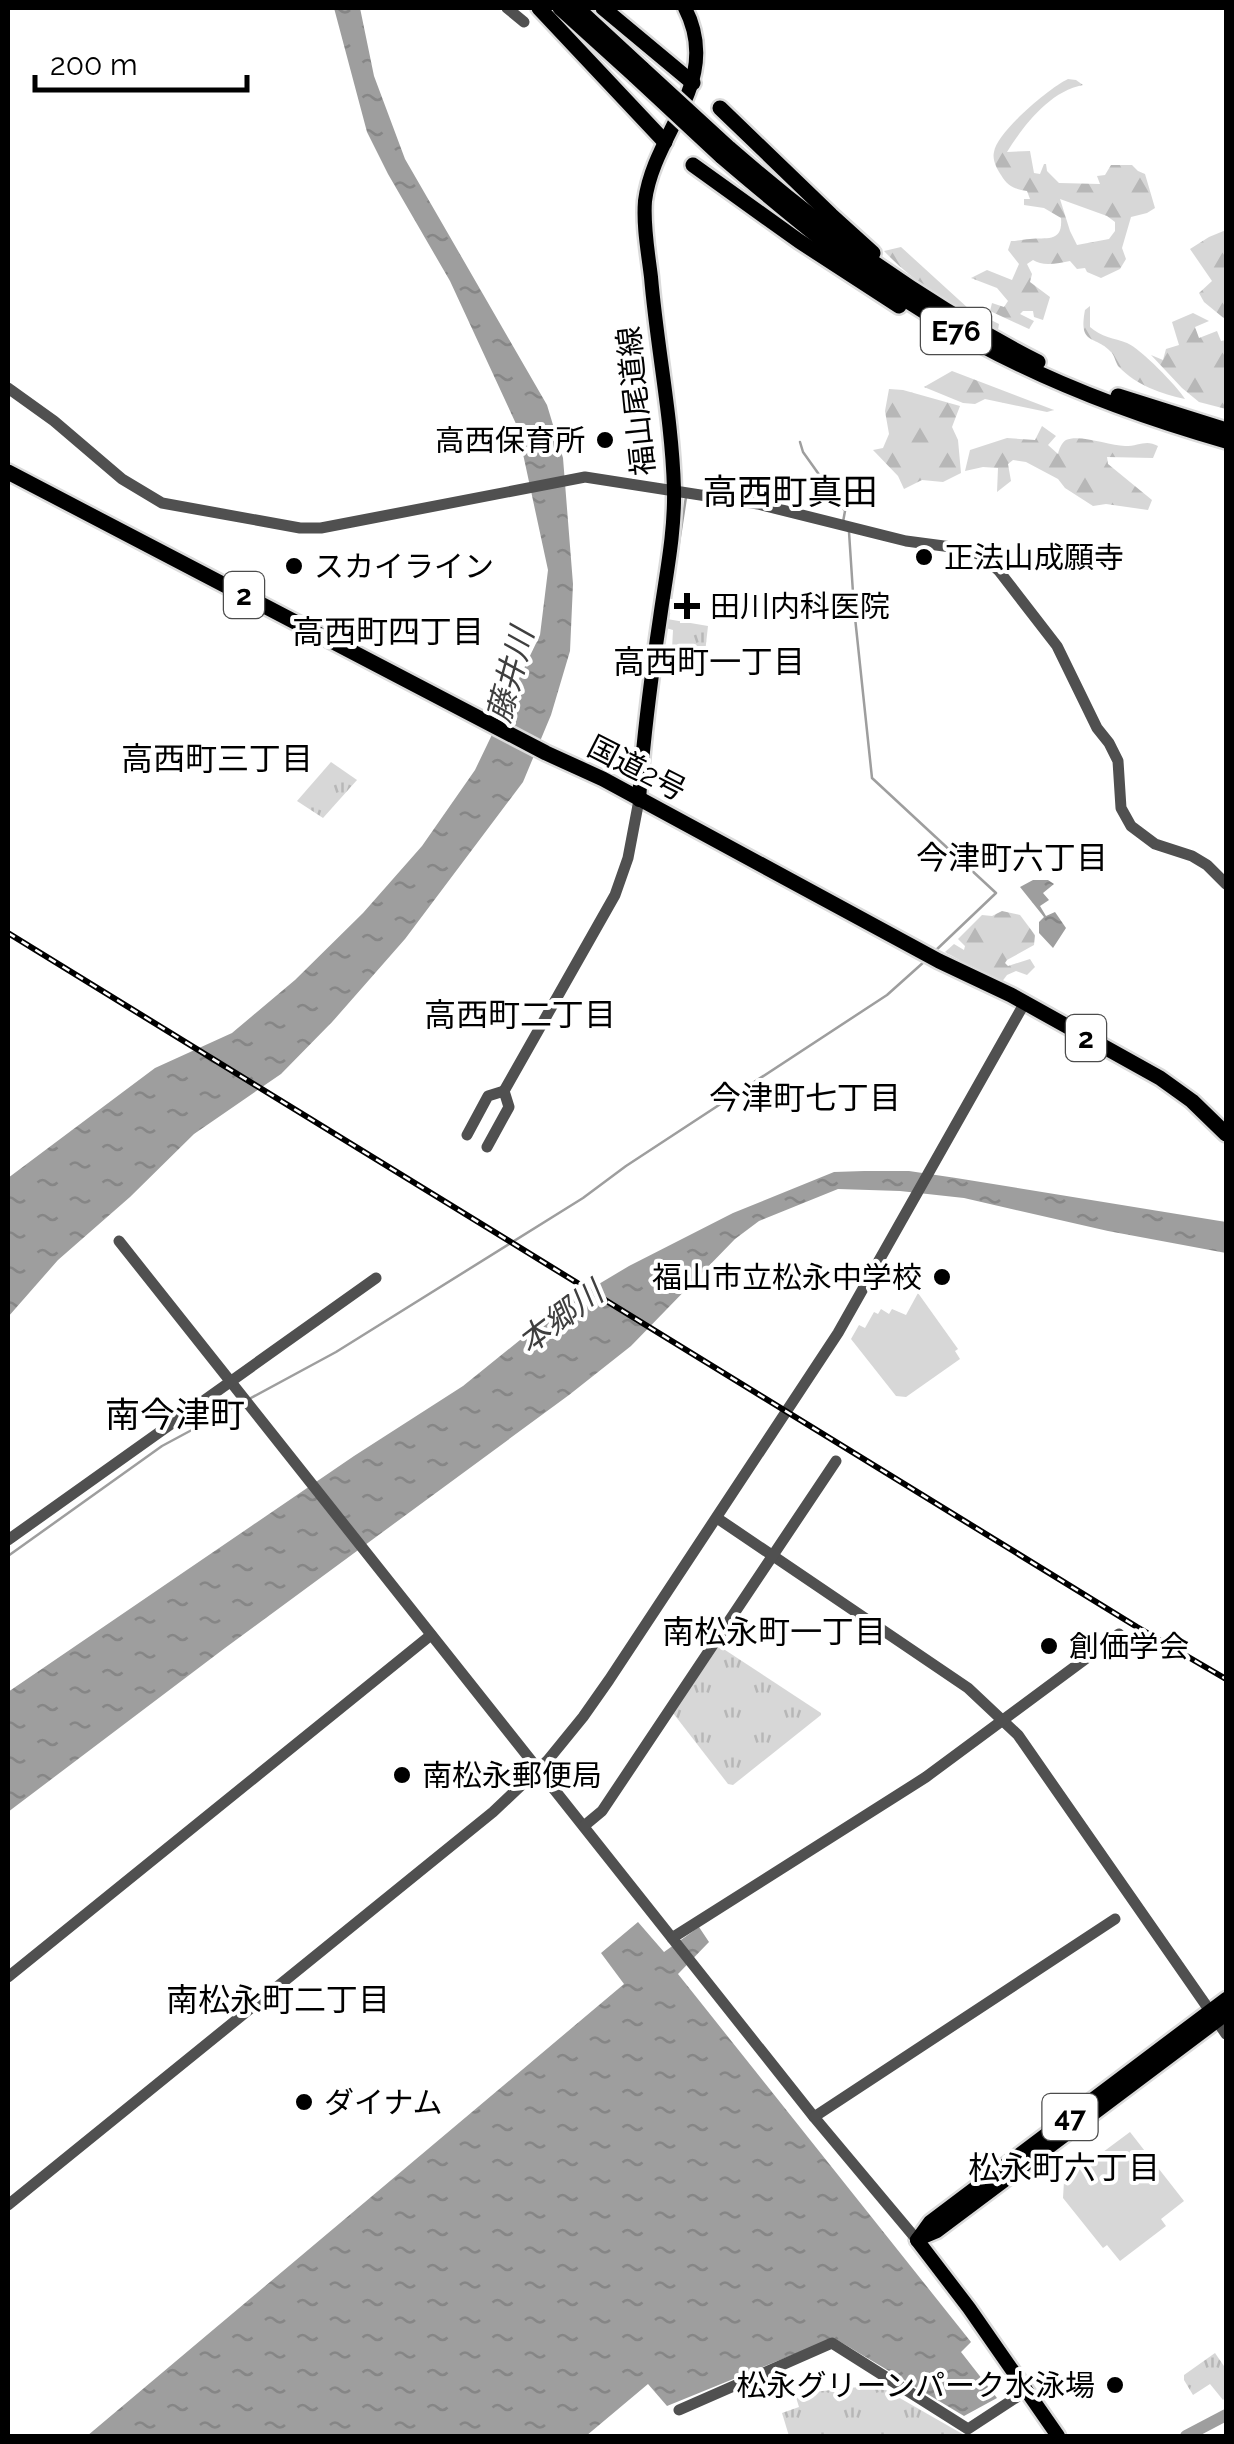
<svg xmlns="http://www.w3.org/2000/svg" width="1234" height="2444" viewBox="0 0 1234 2444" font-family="Raleway,'Noto Sans JP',sans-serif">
  <defs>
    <pattern id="forest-firs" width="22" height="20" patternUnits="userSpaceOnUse" patternTransform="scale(2.5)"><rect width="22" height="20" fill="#d7d7d7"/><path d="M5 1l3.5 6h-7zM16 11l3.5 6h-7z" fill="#b7b7b7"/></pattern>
    <pattern id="park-tufts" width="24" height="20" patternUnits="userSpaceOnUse" patternTransform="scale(2.5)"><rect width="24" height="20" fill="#d7d7d7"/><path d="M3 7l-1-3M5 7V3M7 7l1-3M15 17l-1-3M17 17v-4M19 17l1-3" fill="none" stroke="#b7b7b7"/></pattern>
    <pattern id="water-ripples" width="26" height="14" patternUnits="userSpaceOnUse" patternTransform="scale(2.5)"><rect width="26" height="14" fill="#9e9e9e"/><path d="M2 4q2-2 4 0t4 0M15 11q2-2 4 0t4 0" fill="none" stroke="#868686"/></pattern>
  </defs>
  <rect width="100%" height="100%" fill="#fff"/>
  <g fill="url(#forest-firs)" fill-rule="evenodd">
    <path d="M 1068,79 L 1076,80 L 1083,85 C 1050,91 1024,125 1007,152 L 1030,151 L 1034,173 L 1040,174 L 1044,164 L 1046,164 L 1047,171 L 1059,183 L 1100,184 L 1097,176 L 1105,175 L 1111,165 L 1132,165 L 1138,171 L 1145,174 L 1155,208 L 1147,213 L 1131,217 L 1122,248 L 1126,259 L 1120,269 L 1101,278 L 1087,272 L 1085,268 L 1077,269 L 1070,261 C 1059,263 1043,267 1033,260 L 1027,264 L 1032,274 L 1030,282 L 1050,297 L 1043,320 L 1034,317 L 1033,311 L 1023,311 L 1020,314 L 1034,321 L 1029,329 L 990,311 L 992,303 L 1004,307 L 1008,301 L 997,288 L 971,278 L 987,270 L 1012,280 L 1019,264 L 1008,250 L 1011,241 C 1018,241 1024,239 1030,239 C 1047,237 1063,243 1061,218 L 1044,208 L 1024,205 L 1024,199 L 1030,199 L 1027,191 C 1015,189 1008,187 1001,175 C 997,169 992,160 994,152 C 997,132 1049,88 1068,79 ZM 1060,199 L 1107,216 L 1115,222 L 1115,231 L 1109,239 L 1077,245 L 1070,231 Z"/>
    <path d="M 1226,230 L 1226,320 L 1204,302 L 1199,293 L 1212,281 L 1190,249 L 1209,237 Z"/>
    <path d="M 901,247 L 969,309 L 999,324 L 998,330 C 958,310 915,284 884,251 Z"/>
    <path d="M 1090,306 L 1090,327 C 1101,337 1114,338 1127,343 C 1141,349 1177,386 1185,399 C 1162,394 1136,385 1119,367 C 1116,364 1115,357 1112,353 C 1096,334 1078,347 1085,310 Z"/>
    <path d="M 1193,313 L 1209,321 L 1195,327 L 1199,338 L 1217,331 L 1221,341 L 1226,340 L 1226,409 L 1199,402 L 1182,388 L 1151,355 L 1163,360 L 1166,349 L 1179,345 L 1172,322 Z"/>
    <path d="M 952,371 L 1054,410 L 1047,412 L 985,399 L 975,404 L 963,403 L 924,387 Z"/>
    <path d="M 889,389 L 903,390 L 960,406 L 952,427 L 958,440 L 961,473 L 943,482 L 922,480 L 904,489 L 898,476 L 873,450 L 883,448 L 889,434 L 885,411 Z"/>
    <path d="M 1042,426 L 1056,436 L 1048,445 L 1058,454 C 1059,450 1061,443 1066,440 C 1080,434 1110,446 1125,446 C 1139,446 1146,439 1158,446 L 1153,458 L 1107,457 L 1108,464 L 1152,500 L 1148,510 L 1106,504 L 1093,506 L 1065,488 L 1058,479 L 1026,462 L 1013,460 L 1008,464 L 1011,481 L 997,492 L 998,468 L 983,467 L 965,471 L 970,450 L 1007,438 L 1035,440 Z"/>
    <path d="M 1002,911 L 1020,915 L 1035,935 L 1034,945 L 1007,960 L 1005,963 L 1008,966 L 1030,959 L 1035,967 L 1027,975 L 1016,971 L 1007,975 L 1001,983 L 945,952 L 954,944 L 964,950 L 965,946 L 958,939 L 982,915 L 992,916 Z"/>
  </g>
  <g fill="url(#park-tufts)">
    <path d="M 667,619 L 708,626 L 705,653 L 672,649 L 673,630 L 666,628 Z"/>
    <path d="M 331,762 L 357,780 L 323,818 L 297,801 Z"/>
    <path d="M 719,1646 L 821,1713 L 821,1715 L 733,1785 L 728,1784 L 673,1713 Z"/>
    <path d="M 1215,2353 L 1226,2369 L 1226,2397 L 1223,2400 L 1210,2384 L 1193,2395 L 1184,2380 L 1184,2375 Z"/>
    <path d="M 877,2385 L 966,2436 L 789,2436 L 782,2413 L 799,2407 L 795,2394 Z"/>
  </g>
  <g fill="#d7d7d7">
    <path d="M 918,1293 L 958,1349 L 955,1351 L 960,1359 L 906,1397 L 896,1396 L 851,1339 L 859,1325 L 865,1328 L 874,1312 L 878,1314 L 881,1309 L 889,1314 L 892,1309 L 906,1315 Z"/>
    <path d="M 1130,2132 L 1184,2201 L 1161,2219 L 1166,2226 L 1120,2261 L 1107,2245 L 1103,2248 L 1063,2198 L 1064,2181 Z"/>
  </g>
  <g fill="url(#water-ripples)">
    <path d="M 334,8 L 360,8 L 374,76 L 405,159 L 547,405 L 563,458 L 573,584 L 570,651 L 551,715 L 523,782 L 405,939 L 333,1021 L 281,1074 L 194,1134 L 130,1197 L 58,1260 L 8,1317 L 8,1178 L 155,1068 L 232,1033 L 295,980 L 363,913 L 422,846 L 475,770 L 540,635 L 548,570 L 517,426 L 450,281 L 388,174 L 367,132 Z"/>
    <path d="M 1033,880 L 1048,880 L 1054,884 L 1043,893 L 1049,900 L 1040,906 L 1046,916 L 1055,912 L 1066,928 L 1053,948 L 1039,933 L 1039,922 L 1044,917 L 1020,887 Z"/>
    <path d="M 864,1171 L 909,1171 L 956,1178 L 1226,1222 L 1226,1253 L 1108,1231 L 964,1198 L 900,1191 L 838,1189 L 759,1221 L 735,1239 L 631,1346 L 569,1395 L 225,1648 L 8,1812 L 8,1692 L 354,1456 L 463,1386 L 562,1306 L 629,1266 L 733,1213 L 834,1172 Z"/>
    <path d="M 638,1922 L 664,1952 L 699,1927 L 709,1942 L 678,1974 L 971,2342 L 961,2352 L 997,2398 L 964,2416 L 834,2338 L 667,2406 L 648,2384 L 586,2436 L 87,2436 L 624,1984 L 601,1953 Z"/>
  </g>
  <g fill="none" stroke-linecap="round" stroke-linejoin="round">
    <g stroke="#9e9e9e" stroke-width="2.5">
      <path d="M 800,442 L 803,452 L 845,511 L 843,522"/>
      <path d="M 849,532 L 854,608 L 872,778 L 996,893 L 934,952"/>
      <path d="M 676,562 L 686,497"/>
      <path d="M 249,1399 L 336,1352 L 583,1198 L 626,1166 L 887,995 L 925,961"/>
      <path d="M 8,1556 L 162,1446 L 242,1403"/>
    </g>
    <path stroke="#9e9e9e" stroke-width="12" d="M 1186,2436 L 1226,2415"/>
    <defs>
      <g id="major">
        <path d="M 639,800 C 643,738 651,678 660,618 C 666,575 675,533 674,489 C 672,418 657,348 651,277 C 648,252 643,226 645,201 C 654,131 723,82 685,8"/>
        <path d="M 918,2239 L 937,2231 L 1226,2014"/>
        <path d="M 917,2240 L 930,2222 L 1226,1999"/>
        <path d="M 917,2240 L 969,2308 L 1058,2436"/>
      </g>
      <g id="highway">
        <path d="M 539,8 L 665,142"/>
        <path d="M 560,8 L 635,76"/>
        <path d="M 577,8 L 643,69"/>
        <path d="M 603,8 L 693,83"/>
        <path d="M 720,108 L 831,215 L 873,253"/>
        <path d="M 729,148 C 828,234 921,302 1038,362"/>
        <path d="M 721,156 C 789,214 857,271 933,317 C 1024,374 1124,412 1226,441"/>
        <path d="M 693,165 L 799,241 L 899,306"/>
        <path d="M 1118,396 L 1226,430"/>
        <path d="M 8,472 L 546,753 L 603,779 L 939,961 L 1011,995 L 1160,1078 L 1192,1101 L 1226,1134"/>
      </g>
    </defs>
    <use href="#major" stroke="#dbdbdb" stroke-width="19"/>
    <use href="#highway" stroke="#dbdbdb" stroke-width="20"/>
    <g stroke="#505050" stroke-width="11">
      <path d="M 507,8 L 524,22"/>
      <path d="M 8,388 L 54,421 L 122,479 L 162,503 L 300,528 L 321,528 L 585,477 L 758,504 L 906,541 L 959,548 L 981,555 L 999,571 L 1057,646 L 1097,728 L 1109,743 L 1118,761 L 1121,808 L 1131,826 L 1155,844 L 1192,856 L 1207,865 L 1226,884"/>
      <path d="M 504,1091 L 615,895 L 628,858 L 639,800"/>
      <path d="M 467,1135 L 488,1096 L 504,1091 L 509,1107 L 487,1147"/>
      <path d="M 119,1241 L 814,2117 L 917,2240"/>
      <path d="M 717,1518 L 968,1688 L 1018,1735 L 1226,2034"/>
      <path d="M 8,1540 L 376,1278"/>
      <path d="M 584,1826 L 602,1811 L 836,1461"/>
      <path d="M 672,1938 L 926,1777 L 1119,1634"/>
      <path d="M 8,1977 L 431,1635"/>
      <path d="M 814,2117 L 1115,1919"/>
      <path d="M 8,2205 L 493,1812 L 548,1760 L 583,1717 L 609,1680 L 838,1333 L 1024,1004"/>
      <path d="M 679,2410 L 832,2343 L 968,2429 L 1026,2391"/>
    </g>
    <use href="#major" stroke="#000" stroke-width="14"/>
    <use href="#highway" stroke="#000" stroke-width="15"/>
    <defs>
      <path id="rail" d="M 8,933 L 1137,1627 L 1226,1679"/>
    </defs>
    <use href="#rail" stroke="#000" stroke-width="6"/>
    <use href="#rail" stroke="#fff" stroke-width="2.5" stroke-dasharray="8" stroke-linecap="butt"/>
    <defs>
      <g id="highway-bridge">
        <path d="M 643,69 L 729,148"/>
        <path d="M 635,76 L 721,156"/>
      </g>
    </defs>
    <use href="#highway-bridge" stroke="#dbdbdb" stroke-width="20" stroke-linecap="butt"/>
    <use href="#highway-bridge" stroke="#000" stroke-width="15"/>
  </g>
  <g fill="#000" stroke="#fff" stroke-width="4">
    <circle cx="605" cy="440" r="10"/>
    <circle cx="924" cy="557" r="10"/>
    <circle cx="294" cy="566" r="10"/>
    <path d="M682 591h10v10h10v10h-10v10h-10v-10h-10v-10h10z"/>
    <circle cx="942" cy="1277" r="10"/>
    <circle cx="1049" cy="1646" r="10"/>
    <circle cx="402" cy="1775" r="10"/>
    <circle cx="304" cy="2102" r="10"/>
    <circle cx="1115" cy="2385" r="10"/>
  </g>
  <g text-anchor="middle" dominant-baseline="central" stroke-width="8" stroke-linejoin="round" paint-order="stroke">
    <g fill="#fff" stroke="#4c4c4c" stroke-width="2.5">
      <rect x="921" y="308" width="70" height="46" rx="8"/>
      <rect x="224" y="572" width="40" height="46" rx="8"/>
      <rect x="1066" y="1015" width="40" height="46" rx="8"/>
      <rect x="1042.5" y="2094" width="55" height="46" rx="8"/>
    </g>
    <g font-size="28" font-weight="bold" fill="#000">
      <text x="956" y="331">E76</text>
      <text x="244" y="595">2</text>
      <text x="1086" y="1038">2</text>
      <text x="1070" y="2117">47</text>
    </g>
    <g font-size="30" fill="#000" stroke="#fff">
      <text transform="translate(636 401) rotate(-96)">福山尾道線</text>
      <text transform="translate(637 768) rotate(27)">国道2号</text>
    </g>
    <g font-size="30" fill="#000" stroke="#fff" text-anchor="start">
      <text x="585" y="440" text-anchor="end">高西保育所</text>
      <text x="944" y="557">正法山成願寺</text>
      <text x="314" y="566">スカイライン</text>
      <text x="710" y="606">田川内科医院</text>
      <text x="922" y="1277" text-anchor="end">福山市立松永中学校</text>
      <text x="1069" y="1646">創価学会</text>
      <text x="422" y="1775">南松永郵便局</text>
      <text x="324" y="2102">ダイナム</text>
      <text x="1095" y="2385" text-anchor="end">松永グリーンパーク水泳場</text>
    </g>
    <g font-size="32" fill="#000" stroke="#fff">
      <text x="388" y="631">高西町四丁目</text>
      <text x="709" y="661">高西町一丁目</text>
      <text x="217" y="758">高西町三丁目</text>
      <text x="1012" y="857">今津町六丁目</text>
      <text x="520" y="1014">高西町二丁目</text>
      <text x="805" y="1097">今津町七丁目</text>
      <text x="774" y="1631">南松永町一丁目</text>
      <text x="278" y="1999">南松永町二丁目</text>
      <text x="1064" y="2167">松永町六丁目</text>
    </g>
    <g font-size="32" font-style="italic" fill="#3f3f3f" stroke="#fff">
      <text transform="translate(510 675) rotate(-75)">藤井川</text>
      <text transform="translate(560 1317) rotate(-37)">本郷川</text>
    </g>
    <g font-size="35" fill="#000" stroke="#fff">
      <text x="790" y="491">高西町真田</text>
      <text x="175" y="1414">南今津町</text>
    </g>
  </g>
  <rect width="1234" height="2444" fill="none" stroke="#000000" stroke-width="20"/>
  <path d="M35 75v15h212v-15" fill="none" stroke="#000000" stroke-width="5"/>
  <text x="50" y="75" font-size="30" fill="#000000" stroke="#ffffff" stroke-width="8" paint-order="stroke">200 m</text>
</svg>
